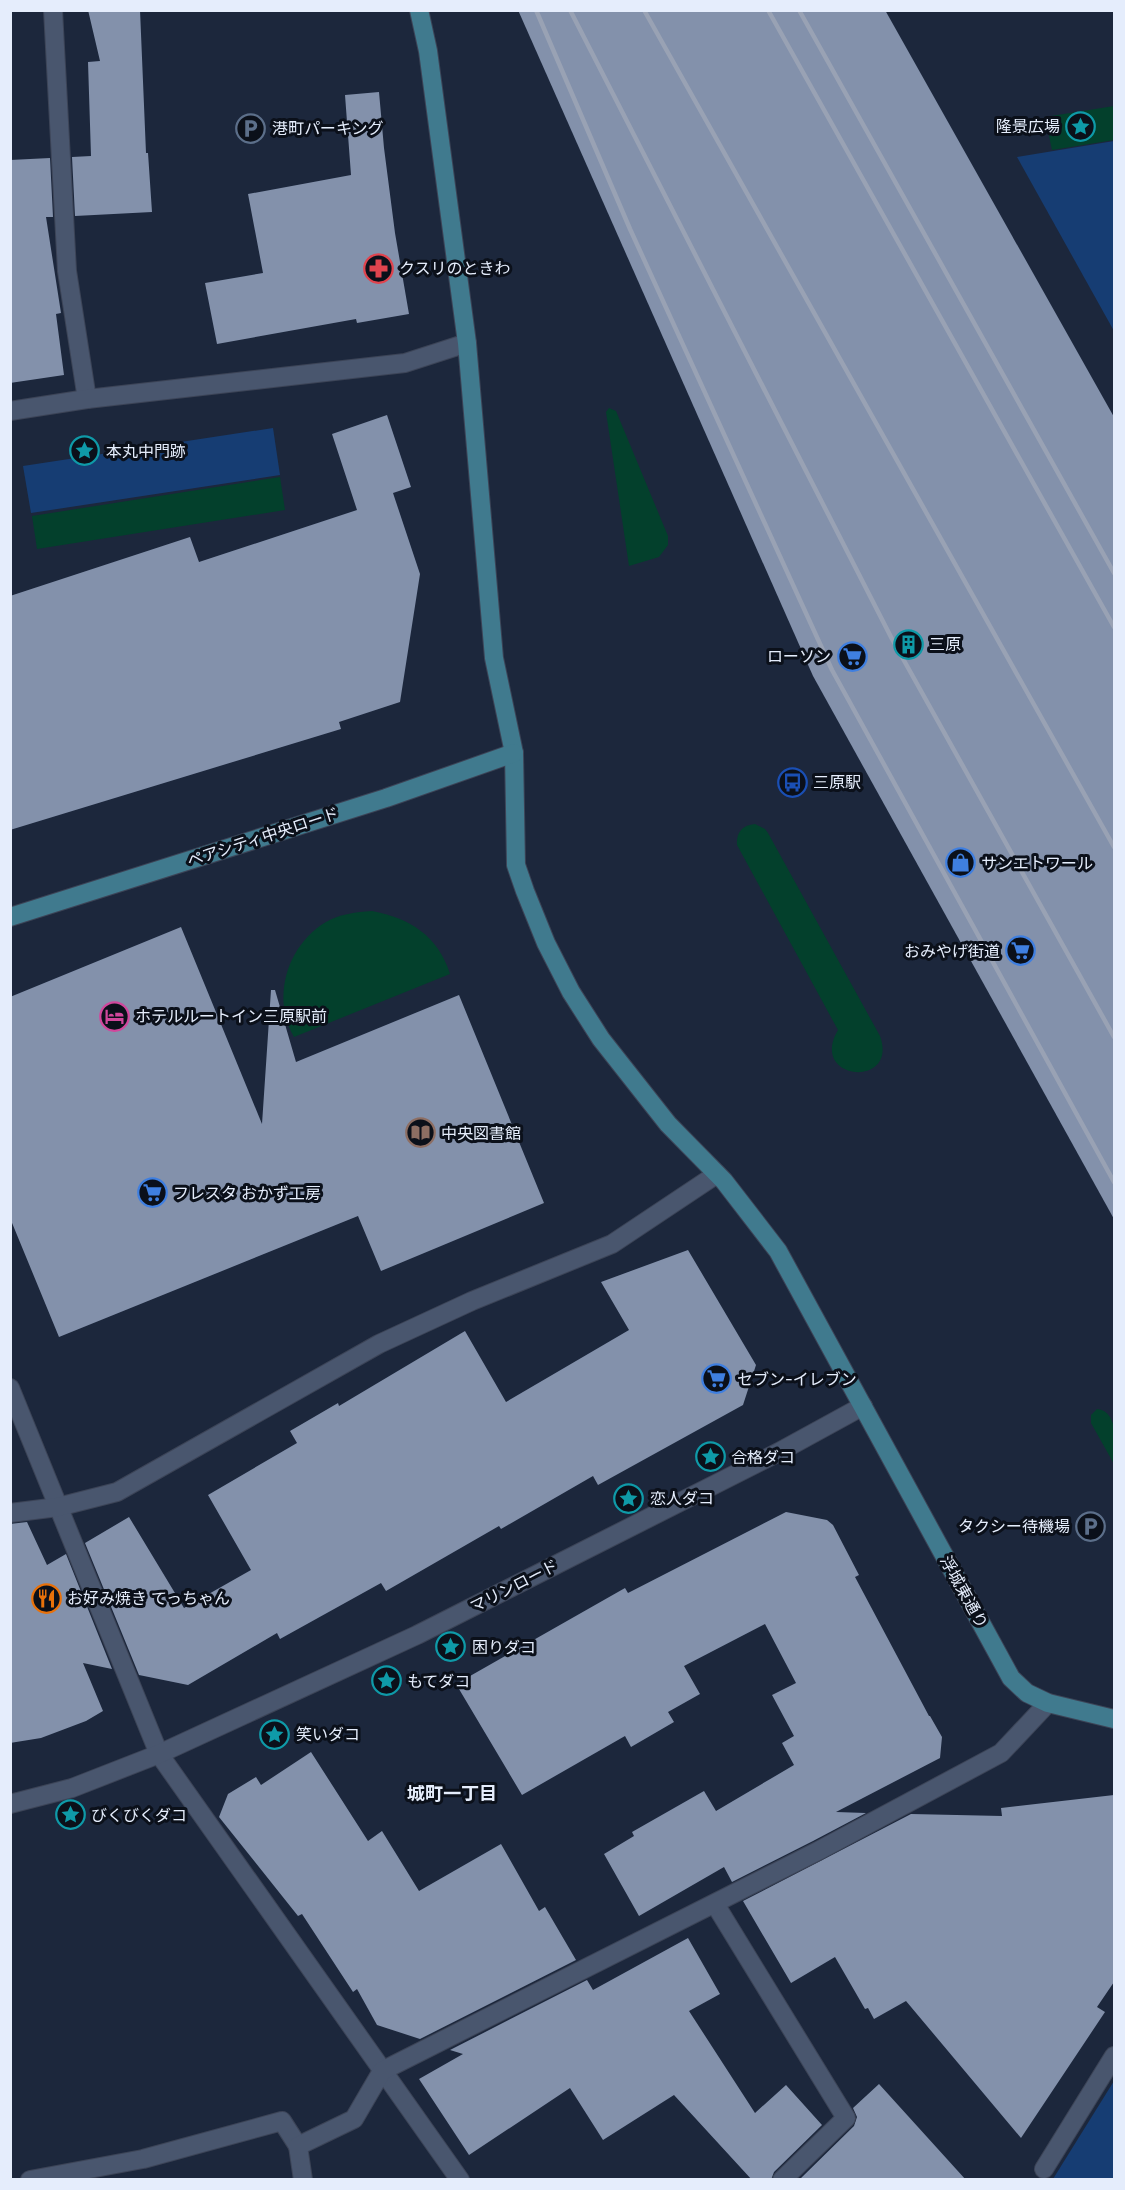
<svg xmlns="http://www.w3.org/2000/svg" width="1125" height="2190" viewBox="0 0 1125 2190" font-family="Rubik,'Noto Sans JP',sans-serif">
  <rect width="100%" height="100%" fill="#1c273c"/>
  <g fill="#03402c">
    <path d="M 1114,106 L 1114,140 L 1052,150 L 1045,117 Z"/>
    <path d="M 609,408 L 616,411 L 668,536 L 668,545 L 659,557 L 629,566 L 606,412 Z"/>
    <path d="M 280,477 L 285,510 L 37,549 L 32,516 Z"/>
    <path d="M 755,824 L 765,829 L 768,833 L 880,1036 C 899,1089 808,1081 838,1030 L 737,845 C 736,833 742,825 755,824 Z"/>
    <path d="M 372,911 C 410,918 438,936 450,974 L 294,1037 C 271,998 287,945 326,922 C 340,914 356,912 372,911 Z"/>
    <path d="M 1097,1409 C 1120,1411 1115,1448 1114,1464 L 1091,1423 L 1091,1415 Z"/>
  </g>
  <g fill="#163d73">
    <path d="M 1114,141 L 1114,331 L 1017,157 Z"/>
    <path d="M 273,428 L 280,475 L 31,513 L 23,466 Z"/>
    <path d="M 1114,2081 L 1114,2179 L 1053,2179 Z"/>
  </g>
  <g fill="#8391ab">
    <path d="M 88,10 L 140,10 L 146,153 L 148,153 L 152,212 L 75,216 L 72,157 L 91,156 L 88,62 L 100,61 Z"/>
    <path d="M 518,10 L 885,10 L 1114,417 L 1114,1219 L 813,676 Z"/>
    <path d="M 379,92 L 384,148 L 395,233 L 409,314 L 357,323 L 356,319 L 217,344 L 205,283 L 263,273 L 248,194 L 351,175 L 345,95 Z"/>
    <path d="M 50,158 L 53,217 L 46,217 L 61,313 L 56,314 L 64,375 L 10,383 L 10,160 Z"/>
    <path d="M 387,415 L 411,487 L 393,493 L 420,574 L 400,702 L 339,722 L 341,729 L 10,830 L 10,596 L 190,537 L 199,562 L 357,510 L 332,434 Z"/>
    <path d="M 181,927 L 262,1124 L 271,990 L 275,990 L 296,1062 L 459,995 L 544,1203 L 381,1271 L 358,1216 L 59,1337 L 10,1218 L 10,997 Z"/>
    <path d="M 688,1250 L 756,1365 L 743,1405 L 598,1485 L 593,1476 L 501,1529 L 499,1526 L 386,1591 L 381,1583 L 280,1639 L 277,1633 L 188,1685 L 139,1675 L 85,1543 L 129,1517 L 184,1608 L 251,1570 L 208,1495 L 297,1443 L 290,1431 L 338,1403 L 339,1406 L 465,1331 L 506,1402 L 629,1330 L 601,1282 Z"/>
    <path d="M 786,1512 L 827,1520 L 833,1525 L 859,1575 L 855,1577 L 929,1716 L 930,1716 L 942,1737 L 940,1758 L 836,1812 L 866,1813 L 813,1841 L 732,1882 L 724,1867 L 639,1916 L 604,1854 L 634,1836 L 632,1832 L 704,1791 L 716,1811 L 794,1765 L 782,1743 L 794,1736 L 772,1695 L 796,1683 L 765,1624 L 684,1666 L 700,1694 L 668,1712 L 674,1722 L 631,1747 L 625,1736 L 522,1795 L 456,1684 L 625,1588 L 628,1593 Z"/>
    <path d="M 27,1522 L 47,1565 L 66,1554 L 112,1669 L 83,1663 L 103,1711 L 86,1721 L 41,1738 L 10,1743 L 10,1524 Z"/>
    <path d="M 311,1752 L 368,1841 L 382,1831 L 419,1891 L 501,1844 L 539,1911 L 545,1907 L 576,1960 L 420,2039 L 377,2025 L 357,1989 L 353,1992 L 302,1914 L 298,1916 L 219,1817 L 228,1794 L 256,1777 L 261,1785 Z"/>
    <path d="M 1114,1795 L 1114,1982 L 1097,2007 L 1105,2012 L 1021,2138 L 906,2001 L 874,2019 L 868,2008 L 865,2009 L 835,1957 L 791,1983 L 743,1901 L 911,1814 L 1002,1816 L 1001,1808 Z"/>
    <path d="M 688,1938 L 720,1994 L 689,2011 L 755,2113 L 786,2085 L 822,2125 L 774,2172 L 771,2180 L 752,2180 L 674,2095 L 603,2140 L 570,2088 L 469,2155 L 419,2079 L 463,2054 L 450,2050 L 587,1980 L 593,1990 Z"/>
    <path d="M 879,2084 L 966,2180 L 799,2180 L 854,2126 L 857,2117 L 853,2108 Z"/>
  </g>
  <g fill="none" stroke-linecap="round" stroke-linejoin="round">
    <defs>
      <g id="street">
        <path d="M 53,10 L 67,271 L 87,399"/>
        <path d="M 10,411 L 87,399 L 405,363 L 467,343"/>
        <path d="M 10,1388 L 159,1754 L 460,2180"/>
        <path d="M 10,1513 L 58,1507 L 117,1492 L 379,1344 L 472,1301 L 612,1244 L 717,1174"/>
        <path d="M 10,1804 L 72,1788 L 159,1754 L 417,1635 L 779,1452 L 863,1406"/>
        <path d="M 715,1904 L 846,2118 L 782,2180"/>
        <path d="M 1044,2169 L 1114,2056"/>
        <path d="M 30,2180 L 143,2159 L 282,2121 L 298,2146"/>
        <path d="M 303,2180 L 298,2146 L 354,2119 L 382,2071 L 818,1851 L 1001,1753 L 1048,1703"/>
      </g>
      <g id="secondary">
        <path d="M 419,10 L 428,51 L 467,343 L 494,658 L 514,753 L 516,865 L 525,891 L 546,943 L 571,992 L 601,1039 L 668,1124 L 724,1181 L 778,1251 L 1011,1678 L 1027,1693 L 1048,1703 L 1114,1719"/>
        <path d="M 10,917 L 386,798 L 514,753"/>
      </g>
    </defs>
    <use href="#street" stroke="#3c4457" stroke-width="20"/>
    <use href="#secondary" stroke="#3c4457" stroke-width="20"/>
    <use href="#street" stroke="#49566e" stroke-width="18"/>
    <use href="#secondary" stroke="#407a8e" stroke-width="18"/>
    <g stroke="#99a2b4" stroke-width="4.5">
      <path d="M 536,10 L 630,229 L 832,670 L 1114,1182"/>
      <path d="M 570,10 L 892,639 L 1114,1037"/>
      <path d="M 644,10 L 1114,847"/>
      <path d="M 768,10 L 1114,627"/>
      <path d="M 799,10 L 1114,573"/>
    </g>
  </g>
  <defs>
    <symbol id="sight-ring" viewBox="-11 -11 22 22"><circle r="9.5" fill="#0b101a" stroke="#0f9aa8" stroke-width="1.5"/><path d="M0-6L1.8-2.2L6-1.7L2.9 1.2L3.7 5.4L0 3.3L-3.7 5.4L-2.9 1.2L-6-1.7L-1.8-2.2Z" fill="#0f9aa8"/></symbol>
    <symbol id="parking-ring" viewBox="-11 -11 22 22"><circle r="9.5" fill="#0b101a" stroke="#5c6f8a" stroke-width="1.5"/><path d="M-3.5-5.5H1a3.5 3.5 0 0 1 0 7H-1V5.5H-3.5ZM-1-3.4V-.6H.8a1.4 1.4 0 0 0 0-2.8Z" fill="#5c6f8a"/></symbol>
    <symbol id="pharmacy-ring" viewBox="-11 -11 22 22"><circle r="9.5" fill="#0b101a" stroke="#e0444e" stroke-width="1.5"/><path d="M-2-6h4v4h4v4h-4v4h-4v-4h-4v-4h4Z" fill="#e0444e"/></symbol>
    <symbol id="building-ring" viewBox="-11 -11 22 22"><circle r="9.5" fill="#0b101a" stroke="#0f9aa8" stroke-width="1.5"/><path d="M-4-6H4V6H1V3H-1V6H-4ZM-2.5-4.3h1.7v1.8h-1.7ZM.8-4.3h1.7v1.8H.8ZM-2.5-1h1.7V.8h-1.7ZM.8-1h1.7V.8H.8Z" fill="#0f9aa8"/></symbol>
    <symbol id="supermarket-ring" viewBox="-11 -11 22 22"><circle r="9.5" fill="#0b101a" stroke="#3f7fe0" stroke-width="1.5"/><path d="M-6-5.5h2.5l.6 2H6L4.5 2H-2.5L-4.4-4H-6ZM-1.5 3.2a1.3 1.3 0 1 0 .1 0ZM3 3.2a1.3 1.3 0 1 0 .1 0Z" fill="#3f7fe0"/></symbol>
    <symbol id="bus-ring" viewBox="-11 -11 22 22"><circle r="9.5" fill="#0b101a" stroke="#1a4fb4" stroke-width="1.5"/><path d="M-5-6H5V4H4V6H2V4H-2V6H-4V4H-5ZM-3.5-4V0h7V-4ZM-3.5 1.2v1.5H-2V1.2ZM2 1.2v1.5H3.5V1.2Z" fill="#1a4fb4"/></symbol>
    <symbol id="shop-ring" viewBox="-11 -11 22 22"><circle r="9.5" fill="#0b101a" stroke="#3f7fe0" stroke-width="1.5"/><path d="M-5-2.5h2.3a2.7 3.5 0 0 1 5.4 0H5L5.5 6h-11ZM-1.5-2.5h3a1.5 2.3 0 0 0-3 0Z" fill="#3f7fe0"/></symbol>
    <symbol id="hotel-ring" viewBox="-11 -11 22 22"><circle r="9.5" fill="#0b101a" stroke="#d1479c" stroke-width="1.5"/><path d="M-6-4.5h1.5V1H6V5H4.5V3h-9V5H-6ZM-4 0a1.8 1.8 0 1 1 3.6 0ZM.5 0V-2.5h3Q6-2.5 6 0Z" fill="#d1479c"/></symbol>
    <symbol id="library-ring" viewBox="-11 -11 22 22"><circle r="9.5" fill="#0b101a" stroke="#8d6e63" stroke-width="1.5"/><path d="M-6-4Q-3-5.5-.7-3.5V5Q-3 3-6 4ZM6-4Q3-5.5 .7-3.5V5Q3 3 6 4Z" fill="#8d6e63"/></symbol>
    <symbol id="restaurant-ring" viewBox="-11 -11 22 22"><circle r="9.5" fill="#0b101a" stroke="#e8710a" stroke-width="1.5"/><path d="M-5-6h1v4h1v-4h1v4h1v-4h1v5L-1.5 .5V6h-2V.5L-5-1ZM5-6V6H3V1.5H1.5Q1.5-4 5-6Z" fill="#e8710a"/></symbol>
  </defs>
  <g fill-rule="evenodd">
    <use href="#sight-ring" x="1064" y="110" width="33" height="33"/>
    <use href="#parking-ring" x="234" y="112" width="33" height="33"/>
    <use href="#pharmacy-ring" x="362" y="252" width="33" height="33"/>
    <use href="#sight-ring" x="68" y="434" width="33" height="33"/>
    <use href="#building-ring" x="892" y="628" width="33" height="33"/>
    <use href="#supermarket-ring" x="836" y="640" width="33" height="33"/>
    <use href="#bus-ring" x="776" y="766" width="33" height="33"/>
    <use href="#shop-ring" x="944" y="846" width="33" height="33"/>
    <use href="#supermarket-ring" x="1004" y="934" width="33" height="33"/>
    <use href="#hotel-ring" x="98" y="1000" width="33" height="33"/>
    <use href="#library-ring" x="404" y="1116" width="33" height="33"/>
    <use href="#supermarket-ring" x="136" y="1176" width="33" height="33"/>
    <use href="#supermarket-ring" x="700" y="1362" width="33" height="33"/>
    <use href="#sight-ring" x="694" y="1440" width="33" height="33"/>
    <use href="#sight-ring" x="612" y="1482" width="33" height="33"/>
    <use href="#parking-ring" x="1074" y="1510" width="33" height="33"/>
    <use href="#restaurant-ring" x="30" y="1582" width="33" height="33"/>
    <use href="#sight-ring" x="434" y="1630" width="33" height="33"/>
    <use href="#sight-ring" x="370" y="1664" width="33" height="33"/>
    <use href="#sight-ring" x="258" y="1718" width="33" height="33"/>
    <use href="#sight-ring" x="54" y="1798" width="33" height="33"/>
  </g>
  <g text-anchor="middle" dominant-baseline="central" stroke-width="6" stroke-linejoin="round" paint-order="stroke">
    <g font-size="16" fill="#e5edfc" stroke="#0b101a" text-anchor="start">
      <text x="1060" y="126" text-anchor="end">隆景広場</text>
      <text x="272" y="128">港町パーキング</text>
      <text x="399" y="268">クスリのときわ</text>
      <text x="106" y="451">本丸中門跡</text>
      <text x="929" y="644">三原</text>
      <text x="831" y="656" text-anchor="end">ローソン</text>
      <text x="813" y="782">三原駅</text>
      <text x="981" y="863">サンエトワール</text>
      <text x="1000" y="951" text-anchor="end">おみやげ街道</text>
      <text x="135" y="1016">ホテルルートイン三原駅前</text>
      <text x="441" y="1133">中央図書館</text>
      <text x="173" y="1193">フレスタ おかず工房</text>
      <text x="737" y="1379">セブン-イレブン</text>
      <text x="731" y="1457">合格ダコ</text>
      <text x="650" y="1498">恋人ダコ</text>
      <text x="1070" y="1526" text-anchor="end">タクシー待機場</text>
      <text x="67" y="1598">お好み焼き てっちゃん</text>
      <text x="472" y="1647">困りダコ</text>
      <text x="407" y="1681">もてダコ</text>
      <text x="296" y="1734">笑いダコ</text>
      <text x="91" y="1815">びくびくダコ</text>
    </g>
    <g font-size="16" fill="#e5edfc" stroke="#0b101a">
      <text transform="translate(263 837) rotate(-18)">ペアシティ中央ロード</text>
      <text transform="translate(514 1586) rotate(-27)">マリンロード</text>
      <text transform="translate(964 1592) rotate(61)">浮城東通り</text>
    </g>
    <g font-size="18" font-weight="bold" fill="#e5edfc" stroke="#0b101a">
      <text x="452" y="1794">城町一丁目</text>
    </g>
  </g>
  <rect width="1125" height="2190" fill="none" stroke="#e5edfc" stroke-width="24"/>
</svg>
